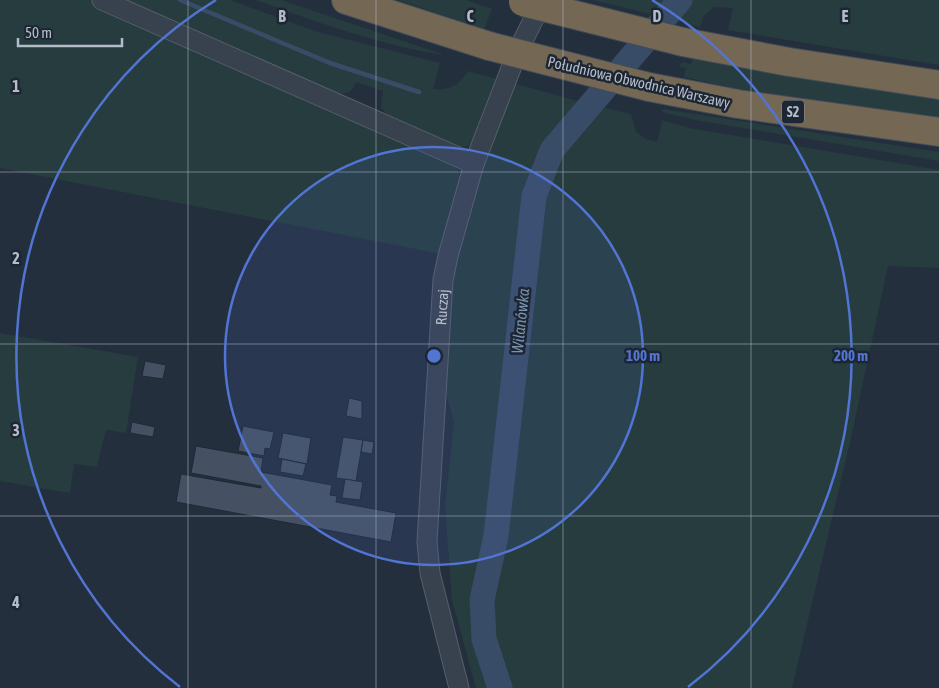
<svg xmlns="http://www.w3.org/2000/svg" width="939" height="688" viewBox="0 0 939 688" font-family="'Asap Condensed',sans-serif">
  <rect width="100%" height="100%" fill="#242f3e"/>
  <g fill="#263c3f">
    <path d="M 0,0 L 91,0 L 456,165 L 460,176 L 441,254 L 0,168 Z"/>
    <path d="M 116,0 L 230,0 L 318,32 L 440,63 L 433,89 C 450,91 459,85 468,71 L 500,80 L 475,142 L 461,149 L 390,117 L 381,108 L 383,91 L 356,82 C 352,92 347,94 336,95 Z"/>
    <path d="M 256,0 L 281,0 L 445,55 C 385,47 314,21 256,0 Z"/>
    <path d="M 398,0 L 466,0 L 492,9 L 484,29 Z"/>
    <path d="M 593,0 L 668,0 L 654,15 Z"/>
    <path d="M 685,0 L 939,0 L 939,65 L 728,30 L 733,8 L 714,7 L 704,16 L 700,27 L 669,19 Z"/>
    <path d="M 694,56 L 797,76 L 939,99 L 939,120 L 733,88 L 684,77 L 686,68 L 679,67 L 682,62 L 691,64 Z"/>
    <path d="M 512,83 L 585,103 C 567,123 549,142 537,167 C 525,196 519,257 519,288 L 530,290 C 535,252 534,197 553,163 C 565,143 583,125 598,106 L 631,114 L 636,132 L 646,139 L 657,142 L 662,120 L 689,128 L 939,170 L 939,268 L 888,266 L 851,438 L 792,688 L 476,688 L 452,600 L 445,506 L 454,422 L 446,394 L 453,275 L 479,168 Z"/>
    <path d="M 663,109 L 939,152 L 939,161 L 695,120 L 662,112 Z"/>
    <path d="M 0,333 L 138,357 L 126,433 L 106,430 L 97,467 L 74,464 L 70,493 L 0,481 Z"/>
  </g>
  <g fill="none" stroke-linecap="round" stroke-linejoin="round">
    <path stroke="#394c67" stroke-width="4.5" d="M 180,0 L 330,63 L 419,92"/>
    <path stroke="#394c67" stroke-width="25" d="M 500,688 L 484,639 L 482,600 L 496,536 L 534,196 L 552,150 L 680,0"/>
  </g>
  <g fill="#455162" stroke="#1f2835">
    <path d="M 145,361 L 166,365 L 163,379 L 142,376 Z"/>
    <path d="M 349,398 L 362,401 L 362,419 L 346,416 Z"/>
    <path d="M 132,422 L 155,427 L 153,437 L 130,433 Z"/>
    <path d="M 243,426 L 274,432 L 270,449 L 265,448 L 264,456 L 238,451 Z"/>
    <path d="M 283,433 L 311,438 L 307,464 L 278,458 Z"/>
    <path d="M 343,437 L 363,440 L 356,481 L 336,478 Z"/>
    <path d="M 363,440 L 374,442 L 372,454 L 361,452 Z"/>
    <path d="M 196,446 L 263,458 L 261,472 L 332,485 L 330,495 L 337,496 L 336,502 L 396,513 L 391,542 L 176,502 L 181,474 L 261,488 L 261,486 L 191,473 Z"/>
    <path d="M 282,459 L 306,464 L 303,476 L 280,472 Z"/>
    <path d="M 345,479 L 363,482 L 360,500 L 342,498 Z"/>
  </g>
  <g fill="none" stroke-linecap="round" stroke-linejoin="round">
    <defs>
      <g id="minor">
        <path d="M 102,0 L 474,164"/>
        <path id="s1" d="M 459,688 L 430,573 L 427,542 L 443,280 L 448,256 L 474,164 L 517,53 L 543,0"/>
      </g>
      <g id="highway">
        <path d="M 346,0 L 489,46"/>
        <path d="M 683,42 L 789,62 L 939,85"/>
        <path d="M 649,87 L 738,104 L 939,132"/>
      </g>
    </defs>
    <use href="#minor" stroke="#565f6c" stroke-width="21"/>
    <use href="#highway" stroke="#434c59" stroke-width="30"/>
    <use href="#minor" stroke="#38414e" stroke-width="19"/>
    <use href="#highway" stroke="#746855" stroke-width="28"/>
    <defs>
      <g id="highway-bridge">
        <path d="M 523,2 L 683,42"/>
        <path d="M 489,46 L 649,87"/>
      </g>
    </defs>
    <use href="#highway-bridge" stroke="#434c59" stroke-width="30" stroke-linecap="butt"/>
    <use href="#highway-bridge" stroke="#746855" stroke-width="28"/>
  </g>
  <path fill="none" stroke="#b4bcc9" stroke-width="1" stroke-opacity="0.55" d="M 188,0 L 188,688M 376,0 L 376,688M 563,0 L 563,688M 751,0 L 751,688M 0,172 L 939,172M 0,344 L 939,344M 0,516 L 939,516"/>
  <circle cx="434" cy="356" r="209" fill="#5274d3" fill-opacity=".12"/>
  <g fill="none" stroke="#5274d3" stroke-width="2.5">
    <circle cx="434" cy="356" r="209"/>
    <path d="M180 687A417 417 0 0 1 216 0M652 0A417 417 0 0 1 688 687"/>
  </g>
  <g text-anchor="middle" dominant-baseline="central" stroke-width="5" stroke-linejoin="round" paint-order="stroke">
    <rect fill="#1d2633" stroke="#878f9c" stroke-width="1" x="782" y="100.5" width="22" height="23" rx="4"/>
    <g font-size="14" font-weight="bold" fill="#b4bcc9">
      <text x="793" y="112">S2</text>
    </g>
    <g font-size="15" fill="#b4bcc9" stroke="#1d2633">
      <text transform="translate(639 82) rotate(13)">Południowa Obwodnica Warszawy</text>
      <text stroke="none"><textPath href="#s1" startOffset="385">Ruczaj</textPath></text>
    </g>
    <g font-size="16" font-style="italic" fill="#7c92b1" stroke="#1d2633">
      <text transform="translate(520 321) rotate(-84)">Wilanówka</text>
    </g>
  </g>
  <g font-size="16" text-anchor="middle" font-weight="bold" fill="#b4bcc9" stroke="#1d2633" stroke-width="5" stroke-linejoin="round" paint-order="stroke">
    <text x="282" y="22">B</text>
    <text x="470" y="22">C</text>
    <text x="657" y="22">D</text>
    <text x="845" y="22">E</text>
    <text x="16" y="92">1</text>
    <text x="16" y="264">2</text>
    <text x="16" y="436">3</text>
    <text x="16" y="608">4</text>
  </g>
  <circle cx="434" cy="356" r="8" fill="#5274d3" stroke="#1d2633" stroke-width="2.5"/>
  <g font-size="15" text-anchor="middle" font-weight="bold" fill="#5274d3" stroke="#1d2633" stroke-width="5" stroke-linejoin="round" paint-order="stroke">
    <text x="643" y="361">100 m</text>
    <text x="851" y="361">200 m</text>
  </g>
  <path d="M18 38v8h104v-8" fill="none" stroke="#b4bcc9" stroke-width="2.5"/>
  <text x="25" y="38" font-size="15" fill="#b4bcc9" stroke="#1d2633" stroke-width="4" paint-order="stroke">50 m</text>
</svg>
